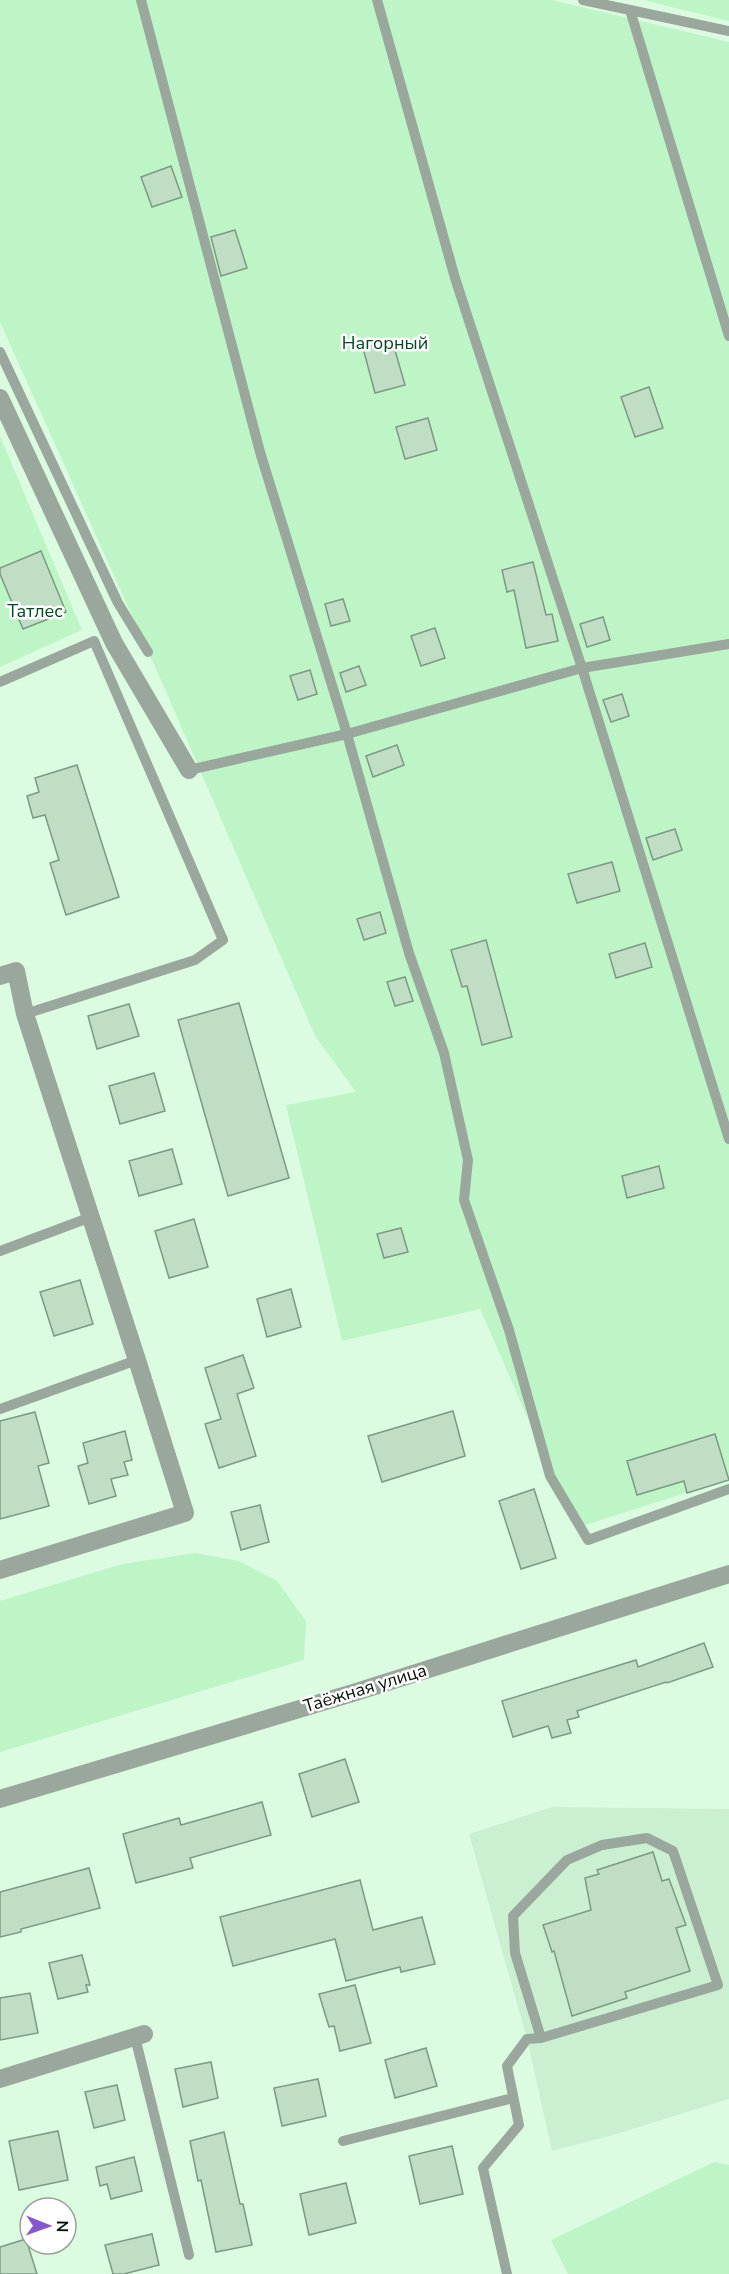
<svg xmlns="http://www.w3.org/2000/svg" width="729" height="2274" viewBox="0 0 729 2274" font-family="'Nunito Sans',sans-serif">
  <rect width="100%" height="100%" fill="#dcfce1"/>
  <path fill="#cbf0d1" d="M 552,1807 L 729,1809 L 729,2099 L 613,2135 L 552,2151 L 527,2039 L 469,1834 Z"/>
  <g fill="#bdf5c7">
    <path d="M 0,0 L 552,0 L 729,42 L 729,1479 L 576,1528 L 480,1309 L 342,1341 L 286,1105 L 356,1092 L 315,1036 L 164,687 L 0,322 Z"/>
    <path d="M 643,0 L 729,0 L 729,21 Z"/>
    <path d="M 0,436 L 82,630 L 0,667 Z"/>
    <path d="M 195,1553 L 239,1561 L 277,1581 L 306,1621 L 304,1660 L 0,1752 L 0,1601 L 122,1564 Z"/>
    <path d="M 714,2162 L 729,2165 L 729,2274 L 568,2274 L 551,2240 Z"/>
  </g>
  <g fill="#bfdec4" stroke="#7c9a82" stroke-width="1.5">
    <path d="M 171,166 L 182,197 L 152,207 L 141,177 Z"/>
    <path d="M 235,230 L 247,268 L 221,276 L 211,237 Z"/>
    <path d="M 392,340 L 405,385 L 375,393 L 363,348 Z"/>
    <path d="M 649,387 L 663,428 L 635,437 L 621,397 Z"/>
    <path d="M 428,418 L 437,450 L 405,459 L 396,427 Z"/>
    <path d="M 41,551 L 66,612 L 23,629 L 0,574 L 0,568 Z"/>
    <path d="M 533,562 L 546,615 L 552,614 L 558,641 L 526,648 L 514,590 L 507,592 L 502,570 Z"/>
    <path d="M 343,599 L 350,621 L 331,626 L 325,604 Z"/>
    <path d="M 603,617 L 610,640 L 587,647 L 580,624 Z"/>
    <path d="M 435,628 L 445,658 L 421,666 L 411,636 Z"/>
    <path d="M 359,666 L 366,685 L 346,692 L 340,673 Z"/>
    <path d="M 310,670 L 317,694 L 298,700 L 290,676 Z"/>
    <path d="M 622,694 L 629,716 L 611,722 L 603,700 Z"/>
    <path d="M 397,745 L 404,765 L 373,777 L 366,756 Z"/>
    <path d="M 77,765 L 119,897 L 66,915 L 50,863 L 59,860 L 45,815 L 33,818 L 27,796 L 39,792 L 35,778 Z"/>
    <path d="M 675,829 L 682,850 L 653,860 L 646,838 Z"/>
    <path d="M 612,862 L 620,891 L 577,903 L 568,874 Z"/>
    <path d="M 380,912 L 386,933 L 364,940 L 357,919 Z"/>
    <path d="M 486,940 L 512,1037 L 482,1045 L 467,986 L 462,987 L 451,950 Z"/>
    <path d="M 645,943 L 652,967 L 616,978 L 609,954 Z"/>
    <path d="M 405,977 L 413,1001 L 395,1006 L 387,982 Z"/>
    <path d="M 239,1003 L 289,1178 L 228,1196 L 178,1020 Z"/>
    <path d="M 129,1004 L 139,1036 L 97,1049 L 88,1016 Z"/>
    <path d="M 154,1073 L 165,1111 L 120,1124 L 109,1086 Z"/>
    <path d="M 172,1149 L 182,1184 L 139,1196 L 129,1161 Z"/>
    <path d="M 659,1166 L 664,1188 L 627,1198 L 622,1176 Z"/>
    <path d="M 194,1219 L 208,1267 L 169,1278 L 155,1231 Z"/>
    <path d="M 401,1228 L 408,1252 L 384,1258 L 377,1234 Z"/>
    <path d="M 80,1280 L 93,1324 L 54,1336 L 40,1292 Z"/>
    <path d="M 291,1289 L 301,1327 L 267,1337 L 257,1299 Z"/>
    <path d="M 243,1355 L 254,1388 L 237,1394 L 256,1456 L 219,1468 L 205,1424 L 221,1419 L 205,1368 Z"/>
    <path d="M 453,1411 L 465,1456 L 382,1482 L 368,1436 Z"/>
    <path d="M 35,1412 L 49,1463 L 38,1466 L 49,1506 L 0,1519 L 0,1421 Z"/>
    <path d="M 125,1431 L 132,1460 L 124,1462 L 128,1475 L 111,1479 L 116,1496 L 89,1504 L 78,1466 L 88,1463 L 83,1443 Z"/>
    <path d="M 715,1434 L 729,1480 L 687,1493 L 684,1481 L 637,1495 L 627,1461 Z"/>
    <path d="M 534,1489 L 556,1558 L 521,1569 L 499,1501 Z"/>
    <path d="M 260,1505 L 269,1542 L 241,1550 L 231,1512 Z"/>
    <path d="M 704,1643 L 713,1667 L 667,1683 L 666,1682 L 577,1711 L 579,1717 L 567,1720 L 571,1733 L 552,1738 L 548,1726 L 513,1737 L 502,1701 L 636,1660 L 638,1667 Z"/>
    <path d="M 345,1759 L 359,1802 L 312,1817 L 299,1774 Z"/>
    <path d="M 262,1802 L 271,1835 L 190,1858 L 193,1868 L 136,1883 L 123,1834 L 179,1818 L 181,1825 Z"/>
    <path d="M 653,1852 L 662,1881 L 669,1879 L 686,1925 L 676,1928 L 690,1971 L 625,1992 L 627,1998 L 572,2016 L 554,1951 L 552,1952 L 543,1925 L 591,1910 L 585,1878 L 599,1874 L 597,1870 Z"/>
    <path d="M 89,1868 L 100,1908 L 21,1929 L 21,1932 L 0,1937 L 0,1892 Z"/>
    <path d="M 360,1880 L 373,1930 L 422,1917 L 435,1964 L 401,1972 L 400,1967 L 346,1981 L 335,1939 L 233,1966 L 220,1917 Z"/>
    <path d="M 82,1955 L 90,1985 L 86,1985 L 88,1992 L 58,1999 L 49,1963 Z"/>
    <path d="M 355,1985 L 371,2043 L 340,2051 L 334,2026 L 329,2027 L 319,1994 Z"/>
    <path d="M 30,1993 L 38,2033 L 0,2040 L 0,1998 Z"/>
    <path d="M 426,2048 L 437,2086 L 395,2098 L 385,2060 Z"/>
    <path d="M 211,2062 L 218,2098 L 183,2107 L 175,2069 Z"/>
    <path d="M 318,2079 L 326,2116 L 282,2126 L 274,2088 Z"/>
    <path d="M 117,2085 L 125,2120 L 94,2128 L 85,2092 Z"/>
    <path d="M 58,2131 L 68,2180 L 19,2190 L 9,2141 Z"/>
    <path d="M 224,2132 L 240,2204 L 243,2204 L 252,2245 L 216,2252 L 201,2180 L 198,2181 L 190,2141 Z"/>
    <path d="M 452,2146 L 463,2194 L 420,2204 L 409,2156 Z"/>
    <path d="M 134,2157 L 142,2191 L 111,2199 L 107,2184 L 100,2186 L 96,2167 Z"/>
    <path d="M 346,2183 L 356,2223 L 309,2235 L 300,2194 Z"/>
    <path d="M 152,2234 L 159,2265 L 124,2274 L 113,2274 L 105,2245 Z"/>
    <path d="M 26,2239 L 37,2274 L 0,2274 L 0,2247 Z"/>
  </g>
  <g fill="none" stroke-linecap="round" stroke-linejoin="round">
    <g stroke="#9aa79c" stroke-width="10">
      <path d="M 141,0 L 260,452 L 347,734 L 409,953 L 444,1053 L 468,1160 L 464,1200 L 509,1330 L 550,1476 L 588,1540 L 729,1489"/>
      <path d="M 377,0 L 455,278 L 582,668 L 729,1139"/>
      <path d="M 583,0 L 630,10 L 729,336"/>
      <path d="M 630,10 L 729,31"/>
      <path d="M 0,352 L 118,603 L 148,652"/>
      <path d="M 0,682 L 94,641 L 223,940 L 195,960 L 25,1014"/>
      <path d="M 189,770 L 347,734 L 582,668 L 729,644"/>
      <path d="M 0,1251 L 91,1217"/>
      <path d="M 0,1409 L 137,1360"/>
      <path d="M 135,2037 L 189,2255"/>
      <path d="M 343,2141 L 513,2098"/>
      <path d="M 507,2274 L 483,2168 L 519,2125 L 507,2066 L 527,2039 L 541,2038 L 515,1953 L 513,1916 L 567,1860 L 602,1845 L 647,1838 L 673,1851 L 718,1985 L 541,2038"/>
    </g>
    <g stroke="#9aa79c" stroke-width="18">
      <path d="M 0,398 L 114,643 L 189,770"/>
      <path d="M 0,976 L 16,971 L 25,1014 L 137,1360 L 185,1513 L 0,1570"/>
      <path d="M 0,2079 L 144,2034"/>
    </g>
    <path stroke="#9aa79c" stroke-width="18" d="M 0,1799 L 356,1692 L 729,1574"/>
  </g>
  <g text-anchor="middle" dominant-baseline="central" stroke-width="5" stroke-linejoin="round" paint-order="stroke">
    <g font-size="18" fill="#04461e" stroke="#fff">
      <text x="385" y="343">Нагорный</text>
      <text x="35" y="611">Татлес</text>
    </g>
    <g font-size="18" fill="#061108" stroke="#fff">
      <text transform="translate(365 1688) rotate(-17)">Таёжная улица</text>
    </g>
  </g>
  <g transform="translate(48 2226) rotate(91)"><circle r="28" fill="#ffffff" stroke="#9ba09c" stroke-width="1.5"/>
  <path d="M0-4.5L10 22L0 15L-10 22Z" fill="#8755cd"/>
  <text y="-9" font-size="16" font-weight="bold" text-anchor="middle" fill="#061108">N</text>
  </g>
</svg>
